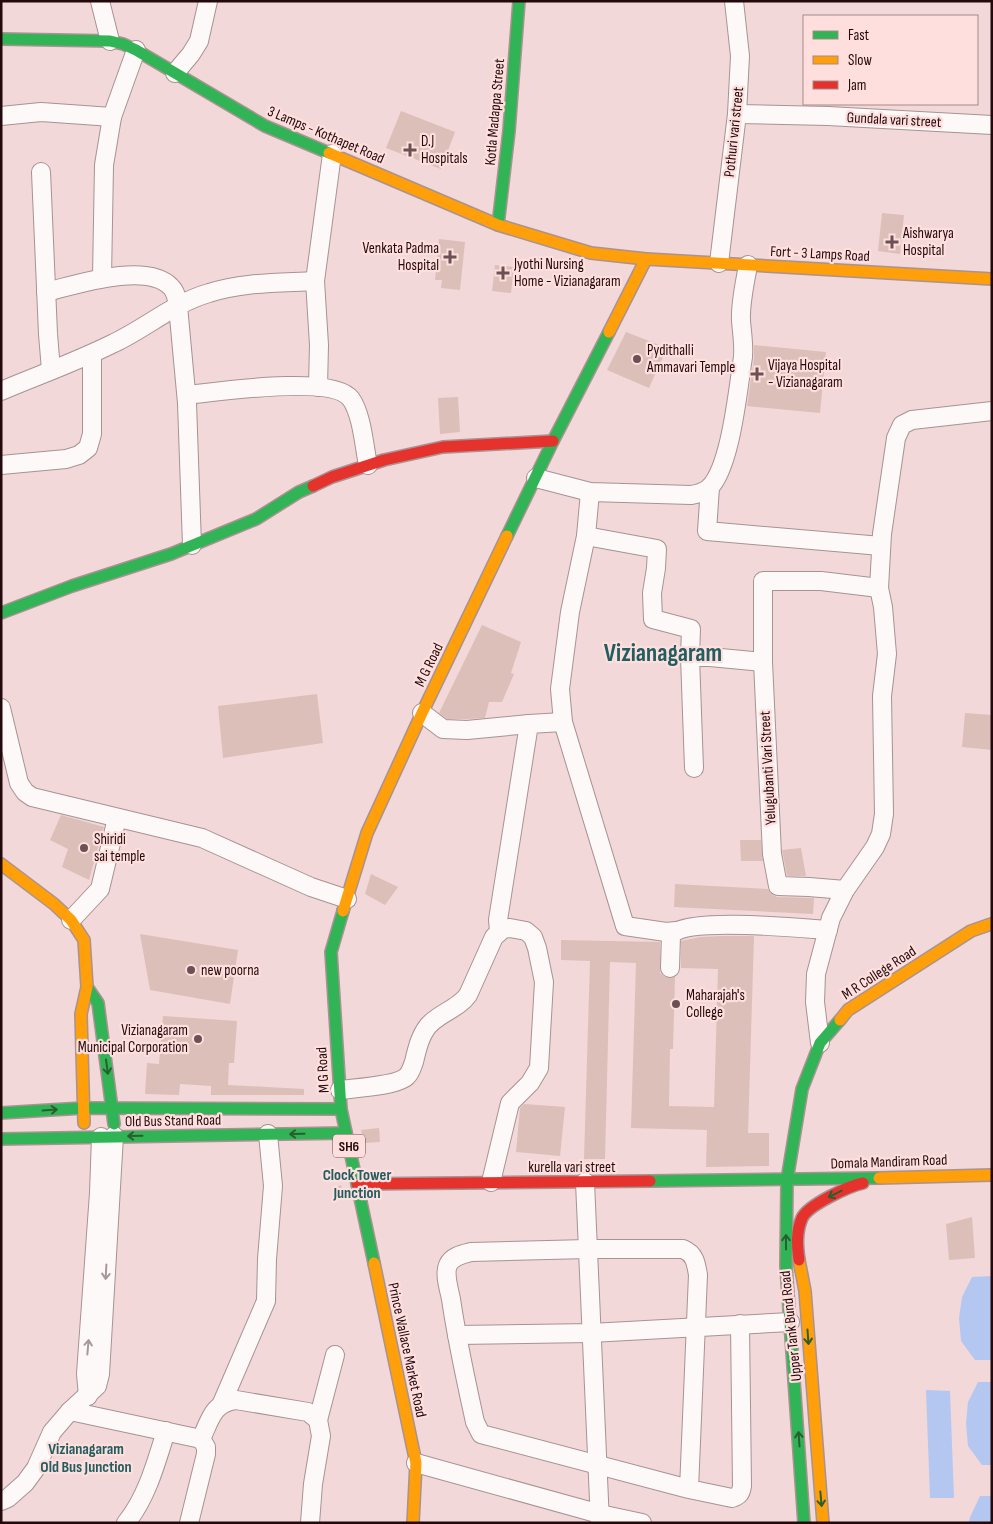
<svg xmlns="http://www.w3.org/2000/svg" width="993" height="1524" viewBox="0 0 993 1524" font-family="'Sofia Sans Condensed',sans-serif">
  <rect width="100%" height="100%" fill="#f2d8d8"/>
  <g fill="#b4c7f1">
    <path d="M 992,1276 L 992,1360 L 975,1360 L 961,1341 L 959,1318 L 962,1297 L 972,1277 Z"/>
    <path d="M 978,1382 L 992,1382 L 992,1465 L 982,1465 L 968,1446 L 966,1423 L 968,1402 Z"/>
    <path d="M 926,1390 L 950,1391 L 954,1498 L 930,1498 Z"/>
    <path d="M 980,1496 L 992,1496 L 992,1523 L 969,1523 L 970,1517 Z"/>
  </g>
  <g fill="#ddbfba">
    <path d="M 401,111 L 455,132 L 441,169 L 386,148 Z"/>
    <path d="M 882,213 L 904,215 L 900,254 L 878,251 Z"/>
    <path d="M 439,239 L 465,242 L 460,290 L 441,288 L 442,280 L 435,280 Z"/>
    <path d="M 495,265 L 514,267 L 511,293 L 492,291 Z"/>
    <path d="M 626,332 L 667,348 L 649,388 L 607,370 Z"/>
    <path d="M 754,345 L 826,352 L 820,413 L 747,406 L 754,358 Z"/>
    <path d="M 458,397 L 460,432 L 440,434 L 438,398 Z"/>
    <path d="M 482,625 L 521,642 L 511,673 L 514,674 L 502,702 L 489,702 L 485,718 L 467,719 L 447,719 L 439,713 Z"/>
    <path d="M 317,694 L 323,743 L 223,758 L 218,706 Z"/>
    <path d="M 965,713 L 992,715 L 992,750 L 962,747 Z"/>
    <path d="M 61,815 L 104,827 L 89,880 L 62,867 L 68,849 L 50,840 Z"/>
    <path d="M 740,840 L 761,840 L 763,861 L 741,861 Z"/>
    <path d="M 801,848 L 806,876 L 787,876 L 782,850 Z"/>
    <path d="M 371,874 L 398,887 L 385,905 L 365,894 Z"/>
    <path d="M 675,884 L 768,889 L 773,895 L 777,897 L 814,898 L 813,914 L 674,907 Z"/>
    <path d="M 140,934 L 238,950 L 230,1004 L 150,990 Z"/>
    <path d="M 721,936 L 754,936 L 748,1133 L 769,1133 L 769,1166 L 706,1167 L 707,1130 L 631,1128 L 636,963 L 610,962 L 605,1159 L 584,1159 L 590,961 L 561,960 L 561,940 L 660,942 L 660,973 L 665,977 L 675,977 L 673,1049 L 670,1049 L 669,1106 L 714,1107 L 718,969 L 681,968 L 681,941 L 700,937 Z"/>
    <path d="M 163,1016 L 237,1021 L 234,1063 L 229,1063 L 228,1085 L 304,1089 L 304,1095 L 211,1095 L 211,1086 L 180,1084 L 179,1095 L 145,1094 L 147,1063 L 159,1064 Z"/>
    <path d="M 524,1104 L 565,1107 L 560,1156 L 516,1152 L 520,1108 Z"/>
    <path d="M 379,1128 L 380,1142 L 364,1143 L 361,1130 Z"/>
    <path d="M 341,1185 L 344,1199 L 340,1200 L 336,1198 L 334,1193 L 337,1187 Z"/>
    <path d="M 972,1217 L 975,1258 L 949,1260 L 946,1224 Z"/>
  </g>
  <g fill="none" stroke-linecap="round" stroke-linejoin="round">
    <defs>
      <g id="street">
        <path d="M 100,1 L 110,41"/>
        <path d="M 175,73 L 191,54 L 199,41 L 208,1"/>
        <path d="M 737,114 L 828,116 L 992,125"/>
        <path d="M 1,116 L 41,112 L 112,117"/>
        <path d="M 41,172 L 48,334 L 51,370"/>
        <path d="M 719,263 L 737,114 L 740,56 L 734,1"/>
        <path d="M 102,278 L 104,165 L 112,117 L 136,50"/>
        <path d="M 46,292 C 75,285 147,261 171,287 C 176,292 177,299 178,306 L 187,403 L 192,545"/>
        <path d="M 318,387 L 319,345 L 315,281 L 332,154"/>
        <path d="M 1,391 C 39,375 78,361 114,343 C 146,328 174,303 209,293 C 243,282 279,283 315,281"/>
        <path d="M 187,395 C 216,392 333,374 351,399 C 362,415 364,445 368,465"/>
        <path d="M 1,465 L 66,459 L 79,455 L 88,448 L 92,434 L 92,354"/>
        <path d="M 536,478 L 590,492 L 691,495 C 698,494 704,492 709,488 C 731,467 738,388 743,357 C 744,344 742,333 741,321 C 740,303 745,283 748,265"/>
        <path d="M 710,487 L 707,531 L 881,546"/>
        <path d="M 590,492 L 586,536 L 570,612 L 560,689 L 563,722 L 625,926 L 666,932 L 676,931"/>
        <path d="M 586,536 L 657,549 L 656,568 L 652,593 L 653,619 L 691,629 L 690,657"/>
        <path d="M 1,708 L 19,783 L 25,792 L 32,797 L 202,838 L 311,887 L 347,899"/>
        <path d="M 422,713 L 443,729 L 467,730 L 529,724"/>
        <path d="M 694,768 L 690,657 L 710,657 L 763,662"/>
        <path d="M 845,890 L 809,887 L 778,886 L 772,854 L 763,662 L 763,581 L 821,581 L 879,588"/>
        <path d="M 71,920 L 100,889 L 117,818"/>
        <path d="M 499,931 L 498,920 L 529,724 L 563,722"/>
        <path d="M 670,968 L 671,935 C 687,917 800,928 828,930"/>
        <path d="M 820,1043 L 815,1002 L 816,974 L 831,918 L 845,890 L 875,847 L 881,834 L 884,814 L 882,696 L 887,654 L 883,607 L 879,588 L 882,534 L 896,438 L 902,425 L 912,420 L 992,411"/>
        <path d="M 340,1090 C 354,1088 398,1086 407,1076 C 411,1072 412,1067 414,1062 C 417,1049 420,1036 428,1026 C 439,1013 458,1009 468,995 L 494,937 L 503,929 L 510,928 L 526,931 L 533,937 L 537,948 L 544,982 L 539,1068 L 530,1083 L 510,1103 L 491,1182"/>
        <path d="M 585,1182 L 600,1523"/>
        <path d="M 457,1335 L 591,1333 L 790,1322"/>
        <path d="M 88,1396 L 86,1374 L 99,1193 L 101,1137"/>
        <path d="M 222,1403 L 266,1301 L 267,1259 L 273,1186 L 268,1134"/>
        <path d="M 70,1411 L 201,1439 L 206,1447 L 206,1454 L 189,1523"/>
        <path d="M 318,1420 L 335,1355"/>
        <path d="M 201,1439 C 210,1421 212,1403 236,1400 L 308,1412 L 318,1420 L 321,1436 L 313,1484 L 310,1523"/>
        <path d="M 416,1463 L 600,1514 L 642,1523"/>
        <path d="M 689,1489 L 698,1275 C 696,1263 695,1254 683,1249 L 588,1249 L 471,1252 C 463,1254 452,1256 448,1265 C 444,1274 449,1289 451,1299 C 457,1341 466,1381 475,1422 L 481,1434 L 689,1489 L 732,1498 C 739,1496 741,1493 742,1486 L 740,1324"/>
        <path d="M 1,1501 L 8,1498 L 25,1483 L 36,1468 L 52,1432 L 70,1411 L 97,1386 L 100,1374 L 114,1136"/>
        <path d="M 126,1523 C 147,1497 156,1463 166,1431"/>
      </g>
      <g id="fast">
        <path d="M 1,39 L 110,41 L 123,44 L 136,50 L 265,126 L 329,153"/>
        <path d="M 498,225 L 509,131 L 519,1"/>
        <path d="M 507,536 L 553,441 L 609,332"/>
        <path d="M 1,613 L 72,586 L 171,554 L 256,519 L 299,492 L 313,486"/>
        <path d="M 343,911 L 331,952 L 341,1109 L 374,1263"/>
        <path d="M 87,987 L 98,1003 L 114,1124"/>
        <path d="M 1,1113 L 83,1108 L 341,1109"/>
        <path d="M 1,1139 L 346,1133"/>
        <path d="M 650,1181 L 879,1178"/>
        <path d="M 804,1523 L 786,1266 L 787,1180 L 802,1089 L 820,1043 L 840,1020"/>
      </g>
      <g id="slow">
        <path d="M 329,153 L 498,225 L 591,253 L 646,259 L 609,332"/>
        <path d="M 646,259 L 992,279"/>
        <path d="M 1,864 L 54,904 L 71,920 L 84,940 L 87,987 L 81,1014 L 84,1123"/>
        <path d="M 343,911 L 367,833 L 422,713 L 507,536"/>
        <path d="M 840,1020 L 848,1010 L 971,931 L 991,924"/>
        <path d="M 879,1178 L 992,1175"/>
        <path d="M 799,1260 L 805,1291 L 823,1523"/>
        <path d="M 374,1263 L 416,1463 L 413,1523"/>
      </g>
      <g id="jam">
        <path d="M 313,486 L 332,477 L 384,460 L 443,447 L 553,441"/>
        <path d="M 357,1184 L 650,1181"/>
        <path d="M 799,1260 C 797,1245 796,1232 802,1218 C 808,1205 849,1186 863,1183"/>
      </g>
    </defs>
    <use href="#street" stroke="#a99292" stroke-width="20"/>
    <use href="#fast" stroke="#a99292" stroke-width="14"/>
    <use href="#slow" stroke="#a99292" stroke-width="14"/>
    <use href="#jam" stroke="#a99292" stroke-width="14"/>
    <use href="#street" stroke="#fdf9f9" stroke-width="18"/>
    <use href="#fast" stroke="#30b455" stroke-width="11"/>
    <use href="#slow" stroke="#ff9f0a" stroke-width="11"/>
    <use href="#jam" stroke="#e5322d" stroke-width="11"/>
  </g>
  <defs><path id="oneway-shaft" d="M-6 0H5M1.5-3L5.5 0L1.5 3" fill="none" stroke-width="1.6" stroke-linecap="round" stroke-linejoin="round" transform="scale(1.25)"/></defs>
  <g stroke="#2a5e30">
    <use href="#oneway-shaft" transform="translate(107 1067) rotate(82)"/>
    <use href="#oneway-shaft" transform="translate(50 1110) rotate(-4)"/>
    <use href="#oneway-shaft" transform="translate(297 1134) rotate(179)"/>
    <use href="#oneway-shaft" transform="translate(135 1136) rotate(179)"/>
    <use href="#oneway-shaft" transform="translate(835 1194) rotate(153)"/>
    <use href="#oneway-shaft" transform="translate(786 1242) rotate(-90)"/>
    <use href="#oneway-shaft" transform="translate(808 1337) rotate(86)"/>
    <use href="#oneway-shaft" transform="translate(799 1439) rotate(-94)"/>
    <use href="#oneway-shaft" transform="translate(821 1499) rotate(85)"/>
  </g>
  <g stroke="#a6999a">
    <use href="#oneway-shaft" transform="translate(106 1272) rotate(93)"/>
    <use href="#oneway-shaft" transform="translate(88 1347) rotate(-85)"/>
  </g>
  <g fill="#6b5153" stroke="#fedfde" stroke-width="2">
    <path d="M407.5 142.5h5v5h5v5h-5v5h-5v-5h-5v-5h5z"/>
    <path d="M889.5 234.5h5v5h5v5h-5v5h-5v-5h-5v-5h5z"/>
    <path d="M447.5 249.5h5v5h5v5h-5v5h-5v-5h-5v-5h5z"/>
    <path d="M500.5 265.5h5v5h5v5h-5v5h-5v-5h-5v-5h5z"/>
    <circle cx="637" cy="359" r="5"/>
    <path d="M754.5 366.5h5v5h5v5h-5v5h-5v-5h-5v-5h5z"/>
    <circle cx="84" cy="848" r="5"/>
    <circle cx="191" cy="970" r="5"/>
    <circle cx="676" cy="1004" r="5"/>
    <circle cx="198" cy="1039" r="5"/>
  </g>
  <g text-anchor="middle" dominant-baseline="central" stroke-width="4.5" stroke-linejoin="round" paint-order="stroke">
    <rect fill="#fedfde" stroke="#65494a" stroke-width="1" x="333" y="1134.5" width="32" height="23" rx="4"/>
    <g font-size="14" font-weight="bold" fill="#23090b">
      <text x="349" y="1146">SH6</text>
    </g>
    <g font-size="15" fill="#23090b" stroke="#fedfde">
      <text transform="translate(495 112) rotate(-85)">Kotla Madappa Street</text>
      <text transform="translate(894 120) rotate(3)">Gundala vari street</text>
      <text transform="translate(734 132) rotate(-84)">Pothuri vari street</text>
      <text transform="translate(326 135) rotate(23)">3 Lamps - Kothapet Road</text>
      <text transform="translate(820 254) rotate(3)">Fort - 3 Lamps Road</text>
      <text transform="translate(429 665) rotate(-64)">M G Road</text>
      <text transform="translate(768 768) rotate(-93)">Yelugubanti Vari Street</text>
      <text transform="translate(879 973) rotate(-33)">M R College Road</text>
      <text transform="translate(323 1070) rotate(-93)">M G Road</text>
      <text transform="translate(173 1121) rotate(-1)">Old Bus Stand Road</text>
      <text transform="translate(889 1162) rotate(-2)">Domala Mandiram Road</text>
      <text x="572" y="1167">kurella vari street</text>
      <text transform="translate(791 1326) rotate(-96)">Upper Tank Bund Road</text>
      <text transform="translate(407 1350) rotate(78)">Prince Wallace Market Road</text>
    </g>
    <g font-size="15" fill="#23090b" stroke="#fedfde" text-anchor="start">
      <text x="421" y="141">D.J<tspan x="421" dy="17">Hospitals</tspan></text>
      <text x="903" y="233">Aishwarya<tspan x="903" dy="17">Hospital</tspan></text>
      <text x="439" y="248" text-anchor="end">Venkata Padma<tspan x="439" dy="17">Hospital</tspan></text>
      <text x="514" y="264">Jyothi Nursing<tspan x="514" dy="17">Home - Vizianagaram</tspan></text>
      <text x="647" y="350">Pydithalli<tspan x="647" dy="17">Ammavari Temple</tspan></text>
      <text x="768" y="365">Vijaya Hospital<tspan x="768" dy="17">- Vizianagaram</tspan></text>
      <text x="94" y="839">Shiridi<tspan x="94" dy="17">sai temple</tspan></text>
      <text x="201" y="970">new poorna</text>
      <text x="686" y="995">Maharajah's<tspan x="686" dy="17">College</tspan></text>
      <text x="188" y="1030" text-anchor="end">Vizianagaram<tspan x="188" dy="17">Municipal Corporation</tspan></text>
    </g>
    <g font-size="16" font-weight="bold" fill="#225d5f" stroke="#fedfde">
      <text x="357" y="1175">Clock Tower<tspan x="357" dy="18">Junction</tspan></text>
      <text x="86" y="1449">Vizianagaram<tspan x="86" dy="18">Old Bus Junction</tspan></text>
    </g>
    <g font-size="25" font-weight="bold" fill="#225d5f" stroke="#fedfde">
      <text x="663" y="653">Vizianagaram</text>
    </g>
  </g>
  <rect width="993" height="1524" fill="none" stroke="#23090b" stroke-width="5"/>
  <rect x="803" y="15" width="175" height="90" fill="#fedfde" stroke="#a6898a"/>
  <rect x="813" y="31" width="25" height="8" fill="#30b455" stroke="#a6898a"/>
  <text x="848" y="40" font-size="15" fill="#23090b">Fast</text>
  <rect x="813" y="56" width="25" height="8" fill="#ff9f0a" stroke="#a6898a"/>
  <text x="848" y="65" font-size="15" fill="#23090b">Slow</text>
  <rect x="813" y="81" width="25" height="8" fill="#e5322d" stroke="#a6898a"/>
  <text x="848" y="90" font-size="15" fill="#23090b">Jam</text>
</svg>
